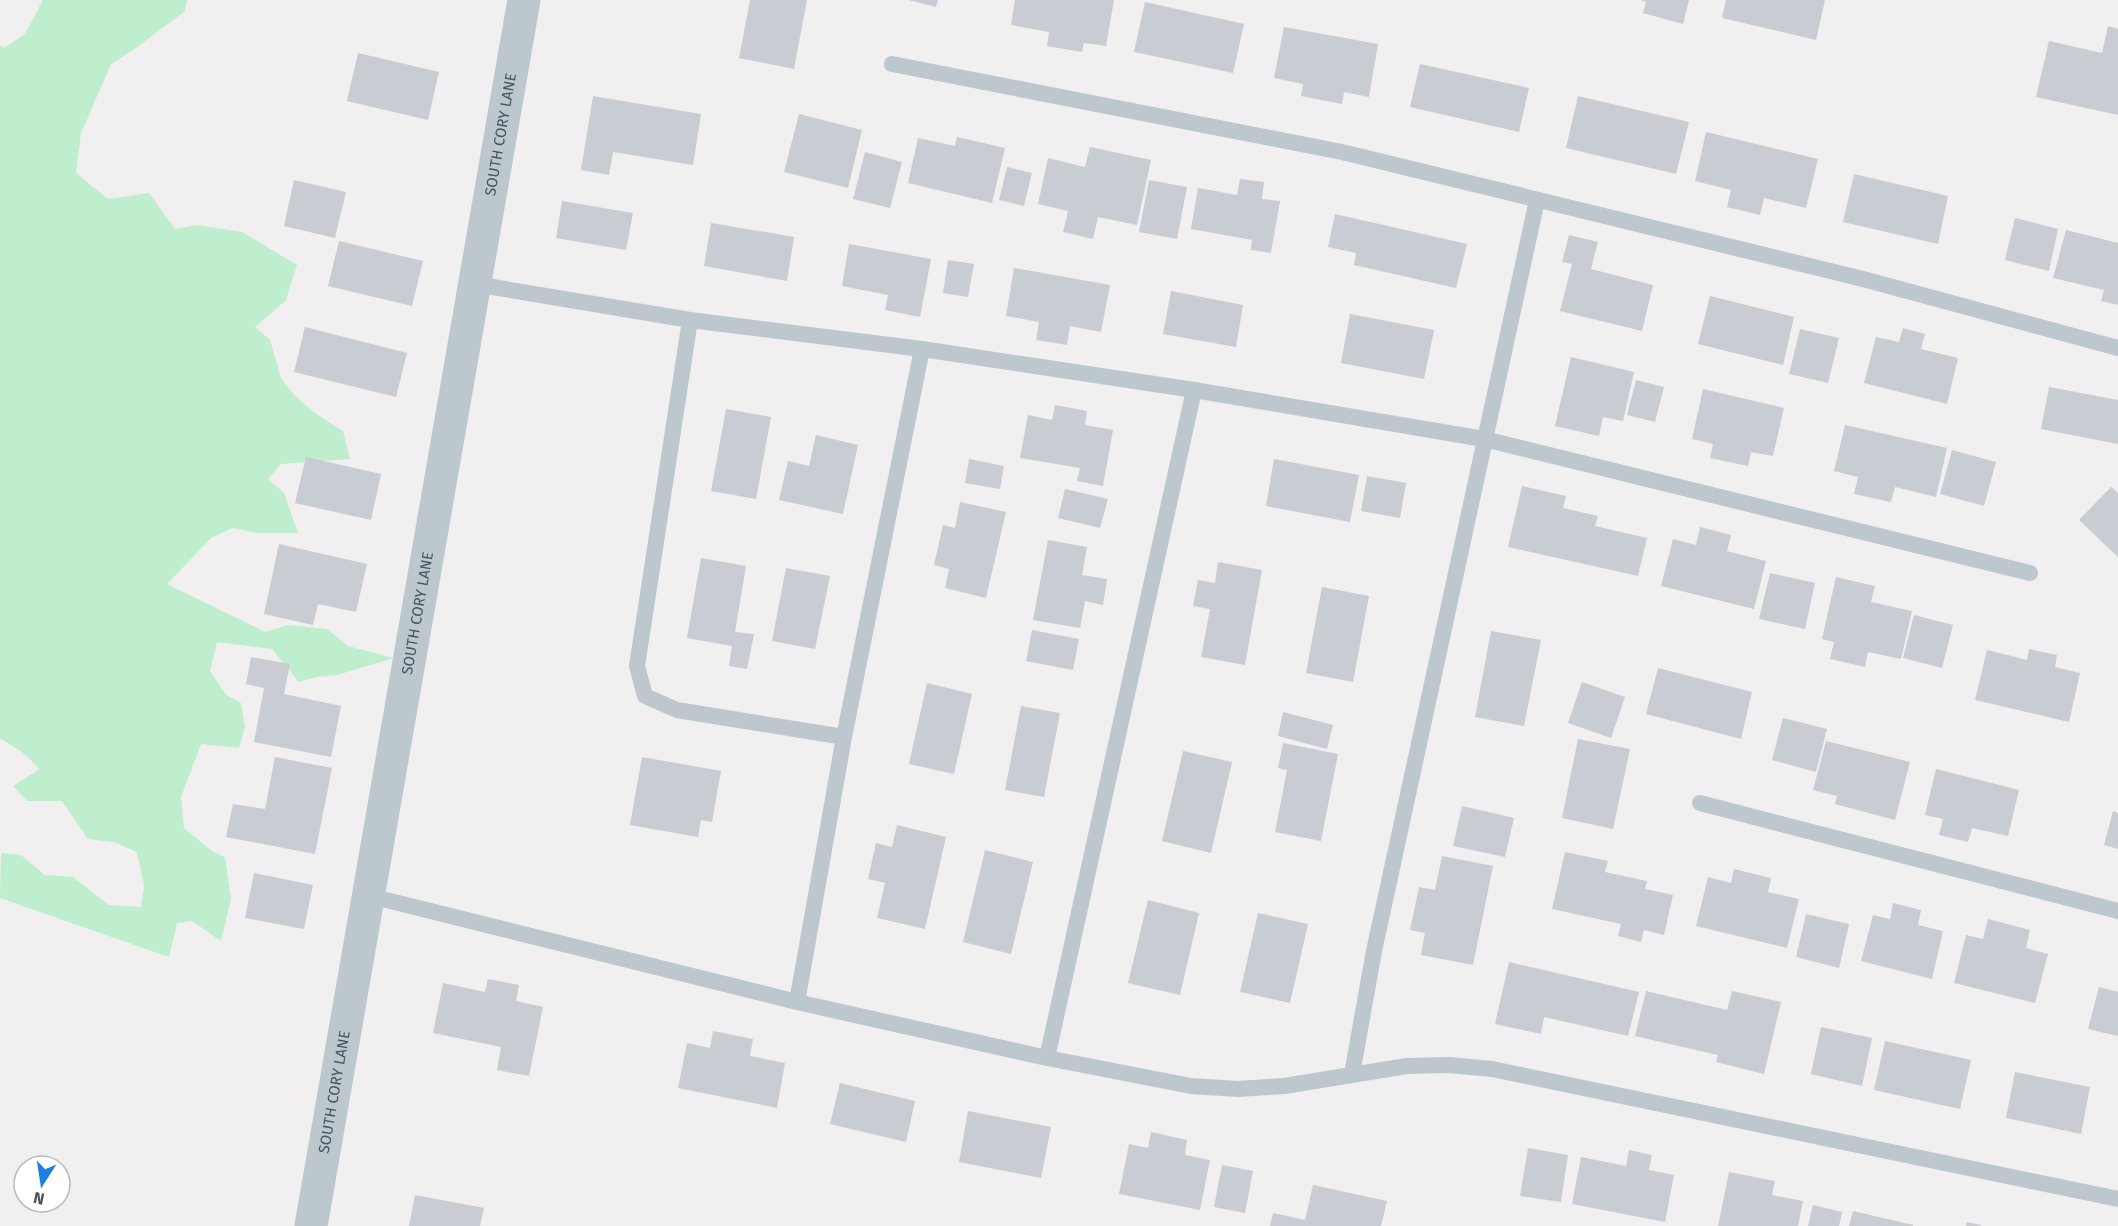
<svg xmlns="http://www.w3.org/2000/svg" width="2118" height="1226" viewBox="0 0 2118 1226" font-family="'Fira Sans',sans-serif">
  <rect width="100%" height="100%" fill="#f1efef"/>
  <path fill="#beeecd" d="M 43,0 L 187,0 L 185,11 L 133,50 L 111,64 L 81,133 L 76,173 L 108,199 L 149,193 L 175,229 L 197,225 L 242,232 L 297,265 L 286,300 L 255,327 L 270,340 L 281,378 L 294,395 L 316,414 L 343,431 L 350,459 L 281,464 L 268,479 L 284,493 L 298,533 L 257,533 L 232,528 L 211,538 L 167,584 L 265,632 L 287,625 L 327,629 L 348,646 L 394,658 L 337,675 L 316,677 L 299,682 L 272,649 L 217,642 L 210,671 L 226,695 L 241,703 L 245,727 L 239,748 L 201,744 L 181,797 L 184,828 L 213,852 L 225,857 L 231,899 L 221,941 L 192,921 L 177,923 L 169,957 L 0,898 L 1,853 L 21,855 L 45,875 L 73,877 L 109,905 L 141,907 L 144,886 L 137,852 L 114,842 L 88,839 L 62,801 L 27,801 L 13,786 L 40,769 L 22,752 L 0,738 L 0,45 L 4,48 L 25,34 Z"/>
  <g fill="#c9ccd2">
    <path d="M 750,0 L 807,0 L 794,69 L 739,58 Z"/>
    <path d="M 909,0 L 938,0 L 936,7 Z"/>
    <path d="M 1015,0 L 1114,0 L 1106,46 L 1084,43 L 1082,52 L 1047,46 L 1049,32 L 1011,25 Z"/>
    <path d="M 1640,0 L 1689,0 L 1683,24 L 1643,13 L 1646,2 Z"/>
    <path d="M 1726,0 L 1825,0 L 1816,40 L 1722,18 Z"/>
    <path d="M 1145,2 L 1244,24 L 1233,73 L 1134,52 Z"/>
    <path d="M 2108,26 L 2118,29 L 2118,115 L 2036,97 L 2049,41 L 2102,53 Z"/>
    <path d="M 1284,27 L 1378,44 L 1369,97 L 1344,92 L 1342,104 L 1301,96 L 1303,84 L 1274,78 Z"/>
    <path d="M 358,53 L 439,72 L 428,120 L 347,101 Z"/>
    <path d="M 1420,64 L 1529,88 L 1519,132 L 1410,107 Z"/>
    <path d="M 593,96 L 701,114 L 693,165 L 613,152 L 609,175 L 581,170 Z"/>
    <path d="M 1578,96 L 1689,122 L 1676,174 L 1566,148 Z"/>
    <path d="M 799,114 L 862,130 L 848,188 L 784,172 Z"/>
    <path d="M 1706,132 L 1818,159 L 1806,208 L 1764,198 L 1760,215 L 1727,207 L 1731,190 L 1695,181 Z"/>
    <path d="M 957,137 L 1005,148 L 992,203 L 908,183 L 918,138 L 955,146 Z"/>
    <path d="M 1090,147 L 1151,160 L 1137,225 L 1098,217 L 1093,239 L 1063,232 L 1068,211 L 1038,204 L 1048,158 L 1085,167 Z"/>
    <path d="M 865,152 L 902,162 L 890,208 L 853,199 Z"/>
    <path d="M 1007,167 L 1032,173 L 1024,206 L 999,200 Z"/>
    <path d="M 1854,174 L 1948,196 L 1938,244 L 1843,222 Z"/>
    <path d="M 1240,179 L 1264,182 L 1262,199 L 1280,201 L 1271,253 L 1251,250 L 1252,240 L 1191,229 L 1198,188 L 1237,195 Z"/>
    <path d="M 294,180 L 346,192 L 335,238 L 284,226 Z"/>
    <path d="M 1149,180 L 1187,187 L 1177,239 L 1139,232 Z"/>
    <path d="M 562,201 L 633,213 L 626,250 L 556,238 Z"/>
    <path d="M 1335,214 L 1467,244 L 1456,288 L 1354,265 L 1356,253 L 1328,247 Z"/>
    <path d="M 2015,218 L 2058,229 L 2049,271 L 2005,260 Z"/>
    <path d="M 711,223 L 794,237 L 787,281 L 704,266 Z"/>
    <path d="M 2066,230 L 2118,243 L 2118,305 L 2101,301 L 2104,290 L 2053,278 Z"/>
    <path d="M 1569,235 L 1598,242 L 1591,269 L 1653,285 L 1642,331 L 1560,311 L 1572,264 L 1562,262 Z"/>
    <path d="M 339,241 L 423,261 L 412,306 L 328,286 Z"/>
    <path d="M 849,244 L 931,259 L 920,317 L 885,310 L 888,295 L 842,286 Z"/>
    <path d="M 948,260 L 974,264 L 968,297 L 943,293 Z"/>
    <path d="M 1014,268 L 1110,285 L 1101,332 L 1070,326 L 1067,345 L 1036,340 L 1039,322 L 1006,316 Z"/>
    <path d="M 1171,291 L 1243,305 L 1236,347 L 1163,334 Z"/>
    <path d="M 1710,296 L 1794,317 L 1783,365 L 1698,344 Z"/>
    <path d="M 1350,314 L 1434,330 L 1424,379 L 1341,363 Z"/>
    <path d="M 305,327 L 407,353 L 396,397 L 294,372 Z"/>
    <path d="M 1903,328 L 1925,334 L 1921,349 L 1958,358 L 1947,404 L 1864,383 L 1876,337 L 1899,342 Z"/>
    <path d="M 1800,329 L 1839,338 L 1828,383 L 1789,374 Z"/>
    <path d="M 1571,357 L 1634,372 L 1623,421 L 1603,417 L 1599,436 L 1555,426 Z"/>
    <path d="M 1636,380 L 1664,387 L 1655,422 L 1627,415 Z"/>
    <path d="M 2049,387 L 2118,400 L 2118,444 L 2041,429 Z"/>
    <path d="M 1703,389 L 1784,408 L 1773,456 L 1751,452 L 1748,466 L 1710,458 L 1713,444 L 1692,439 Z"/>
    <path d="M 1055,405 L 1087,411 L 1085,425 L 1113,430 L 1103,486 L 1077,481 L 1080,468 L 1020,458 L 1028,415 L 1052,420 Z"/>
    <path d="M 726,409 L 771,417 L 756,499 L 711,491 Z"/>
    <path d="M 1845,425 L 1947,448 L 1936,497 L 1895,487 L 1891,502 L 1854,494 L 1858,477 L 1834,471 Z"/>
    <path d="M 816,435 L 858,445 L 843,514 L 779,500 L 788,461 L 809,466 Z"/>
    <path d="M 1952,450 L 1996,462 L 1984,506 L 1940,494 Z"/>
    <path d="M 306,457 L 381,474 L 371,520 L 295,503 Z"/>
    <path d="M 969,459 L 1004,466 L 1000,489 L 965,483 Z"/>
    <path d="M 1274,459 L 1359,475 L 1350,522 L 1266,506 Z"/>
    <path d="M 1367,476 L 1406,483 L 1400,518 L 1361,511 Z"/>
    <path d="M 1522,486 L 1566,496 L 1563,508 L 1598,516 L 1595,526 L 1647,538 L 1638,576 L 1508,547 Z"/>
    <path d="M 2111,487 L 2118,493 L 2118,557 L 2079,520 Z"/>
    <path d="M 1065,489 L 1108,499 L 1100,528 L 1058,518 Z"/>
    <path d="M 960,502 L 1006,512 L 986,598 L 945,588 L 949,569 L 934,565 L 943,525 L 955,528 Z"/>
    <path d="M 1700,527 L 1731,535 L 1727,551 L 1766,561 L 1754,609 L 1661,586 L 1673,539 L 1696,545 Z"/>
    <path d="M 1048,540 L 1087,547 L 1082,575 L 1107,579 L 1103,605 L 1085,601 L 1080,628 L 1033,620 Z"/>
    <path d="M 279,544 L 367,564 L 356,612 L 318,604 L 313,625 L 264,614 Z"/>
    <path d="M 701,558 L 746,566 L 735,632 L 754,634 L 747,669 L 729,666 L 732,646 L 687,638 Z"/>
    <path d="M 1218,562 L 1262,570 L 1245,665 L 1201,657 L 1210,609 L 1193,606 L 1198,580 L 1215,583 Z"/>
    <path d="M 786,568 L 830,576 L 815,649 L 772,641 Z"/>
    <path d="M 1770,573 L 1815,583 L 1805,629 L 1759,619 Z"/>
    <path d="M 1836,577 L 1875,586 L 1871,602 L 1912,611 L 1901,659 L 1868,652 L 1865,667 L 1830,659 L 1834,642 L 1822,639 Z"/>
    <path d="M 1322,587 L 1369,596 L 1353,682 L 1306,673 Z"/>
    <path d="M 1914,615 L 1953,625 L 1942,668 L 1903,658 Z"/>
    <path d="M 1032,630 L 1079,639 L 1073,670 L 1026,661 Z"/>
    <path d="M 1491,631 L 1541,640 L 1524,726 L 1475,717 Z"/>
    <path d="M 2029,649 L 2057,655 L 2055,667 L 2080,673 L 2069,722 L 1975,700 L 1987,650 L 2027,660 Z"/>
    <path d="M 251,657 L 290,664 L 284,694 L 341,706 L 331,757 L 254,742 L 264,688 L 246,684 Z"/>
    <path d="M 1658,668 L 1752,692 L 1741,739 L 1646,714 Z"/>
    <path d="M 1582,682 L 1625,697 L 1611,738 L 1568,723 Z"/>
    <path d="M 927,683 L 972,694 L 954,774 L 909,764 Z"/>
    <path d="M 1021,706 L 1060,713 L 1044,797 L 1005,790 Z"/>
    <path d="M 1283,712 L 1333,725 L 1327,749 L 1278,736 Z"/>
    <path d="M 1783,718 L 1827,729 L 1816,772 L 1772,760 Z"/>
    <path d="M 1578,739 L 1630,749 L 1613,829 L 1562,818 Z"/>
    <path d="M 1826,741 L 1910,762 L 1895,820 L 1835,804 L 1837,796 L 1813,790 Z"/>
    <path d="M 1283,743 L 1338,754 L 1321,841 L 1275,832 L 1287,770 L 1278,768 Z"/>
    <path d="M 1183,751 L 1232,762 L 1211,853 L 1162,841 Z"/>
    <path d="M 275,757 L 332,768 L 315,854 L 226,837 L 233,804 L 265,809 Z"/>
    <path d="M 642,757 L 721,771 L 712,822 L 701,820 L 698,837 L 630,825 Z"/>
    <path d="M 1936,769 L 2019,790 L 2008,836 L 1972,828 L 1968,842 L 1939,835 L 1943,819 L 1925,815 Z"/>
    <path d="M 1462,806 L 1514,818 L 1505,857 L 1453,846 Z"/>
    <path d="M 2113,811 L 2118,813 L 2118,849 L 2104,845 Z"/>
    <path d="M 897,825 L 946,837 L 925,929 L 877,918 L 885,883 L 868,879 L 876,843 L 892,847 Z"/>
    <path d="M 985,850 L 1033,862 L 1011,954 L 963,942 Z"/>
    <path d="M 1565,852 L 1608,861 L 1605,872 L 1647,881 L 1645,889 L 1673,895 L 1664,935 L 1644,930 L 1641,942 L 1618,936 L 1621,924 L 1552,909 Z"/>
    <path d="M 1442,856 L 1493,866 L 1473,965 L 1421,955 L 1425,933 L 1410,930 L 1419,887 L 1435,890 Z"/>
    <path d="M 1734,869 L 1771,878 L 1768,892 L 1799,899 L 1787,948 L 1696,926 L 1708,877 L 1731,883 Z"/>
    <path d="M 254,873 L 313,885 L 304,929 L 245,918 Z"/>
    <path d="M 1148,900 L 1199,913 L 1180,995 L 1128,983 Z"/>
    <path d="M 1893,903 L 1921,910 L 1918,925 L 1943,931 L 1932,979 L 1861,961 L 1873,915 L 1890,919 Z"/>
    <path d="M 1258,913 L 1308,924 L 1290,1003 L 1240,992 Z"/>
    <path d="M 1806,914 L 1849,924 L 1839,968 L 1796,957 Z"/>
    <path d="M 1988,919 L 2030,930 L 2026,948 L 2048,954 L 2035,1003 L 1954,983 L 1966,935 L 1983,939 Z"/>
    <path d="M 1509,962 L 1639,992 L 1628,1036 L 1544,1017 L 1541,1034 L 1495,1024 Z"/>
    <path d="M 488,979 L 519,985 L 516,1001 L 543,1007 L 529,1076 L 497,1070 L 501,1047 L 433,1033 L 443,983 L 485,992 Z"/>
    <path d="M 2099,987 L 2118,992 L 2118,1036 L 2088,1029 Z"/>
    <path d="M 1646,991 L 1727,1010 L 1732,991 L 1781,1002 L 1764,1074 L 1716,1062 L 1718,1055 L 1635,1036 Z"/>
    <path d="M 1821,1027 L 1872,1038 L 1862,1086 L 1811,1074 Z"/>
    <path d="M 713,1031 L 753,1039 L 750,1056 L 785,1063 L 777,1108 L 678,1088 L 687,1043 L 710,1048 Z"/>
    <path d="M 1885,1041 L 1971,1060 L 1960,1109 L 1874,1090 Z"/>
    <path d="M 2015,1072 L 2090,1087 L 2081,1134 L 2006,1118 Z"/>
    <path d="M 840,1083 L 915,1101 L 906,1142 L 830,1124 Z"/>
    <path d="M 968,1111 L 1051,1127 L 1041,1178 L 959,1162 Z"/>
    <path d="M 1151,1132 L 1187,1140 L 1185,1155 L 1210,1160 L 1200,1210 L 1119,1194 L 1129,1144 L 1148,1148 Z"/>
    <path d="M 1528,1148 L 1568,1155 L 1561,1202 L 1520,1196 Z"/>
    <path d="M 1629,1150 L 1652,1155 L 1649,1170 L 1674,1175 L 1665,1222 L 1572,1204 L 1581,1157 L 1626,1166 Z"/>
    <path d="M 1222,1165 L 1253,1171 L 1245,1213 L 1214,1207 Z"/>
    <path d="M 1729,1172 L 1775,1181 L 1772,1195 L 1803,1201 L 1798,1226 L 1718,1226 Z"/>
    <path d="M 1313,1185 L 1387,1201 L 1381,1226 L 1270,1226 L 1273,1213 L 1305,1220 Z"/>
    <path d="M 415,1195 L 484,1208 L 480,1226 L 409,1226 Z"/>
    <path d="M 1813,1205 L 1842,1212 L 1839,1226 L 1808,1226 Z"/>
    <path d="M 1853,1211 L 1913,1225 L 1913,1226 L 1849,1226 Z"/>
    <path d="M 1967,1222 L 1981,1225 L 1981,1226 L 1966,1226 Z"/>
  </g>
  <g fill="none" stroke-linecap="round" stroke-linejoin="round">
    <g stroke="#bdc7ce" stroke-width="16">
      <path d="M 892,64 L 1342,152 L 1863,279 L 2118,348"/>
      <path d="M 475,284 L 690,320 L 922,349 L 1194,390 L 1484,439 L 2030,573"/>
      <path d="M 690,320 L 637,666 L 645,696 L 677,710 L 844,737"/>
      <path d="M 1700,803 L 2118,911"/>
      <path d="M 370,896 L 797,1002 L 1047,1058 L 1191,1086 L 1238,1089 L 1284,1086 L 1407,1066 L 1449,1065 L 1492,1069 L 2118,1199"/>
      <path d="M 797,1002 L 844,737 L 922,349"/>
      <path d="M 1047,1058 L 1194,390"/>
      <path d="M 1352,1074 L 1374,951 L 1537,200"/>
    </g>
    <path stroke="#bdc7ce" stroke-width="33" id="s1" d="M 311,1226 L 524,0"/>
  </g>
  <g text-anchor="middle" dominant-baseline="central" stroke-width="5" stroke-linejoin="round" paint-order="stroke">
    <g font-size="15" fill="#47545c" stroke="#fff">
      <text stroke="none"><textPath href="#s1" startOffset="1108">SOUTH CORY LANE</textPath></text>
      <text stroke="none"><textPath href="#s1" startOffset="622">SOUTH CORY LANE</textPath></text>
      <text stroke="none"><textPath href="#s1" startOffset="136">SOUTH CORY LANE</textPath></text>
    </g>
  </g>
  <g transform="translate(42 1184) rotate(192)"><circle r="28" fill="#ffffff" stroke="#b5bbbe" stroke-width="1.5"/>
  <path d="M0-4.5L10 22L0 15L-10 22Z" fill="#1d7fde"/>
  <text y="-9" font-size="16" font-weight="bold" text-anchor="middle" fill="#47545c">N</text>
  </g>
</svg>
